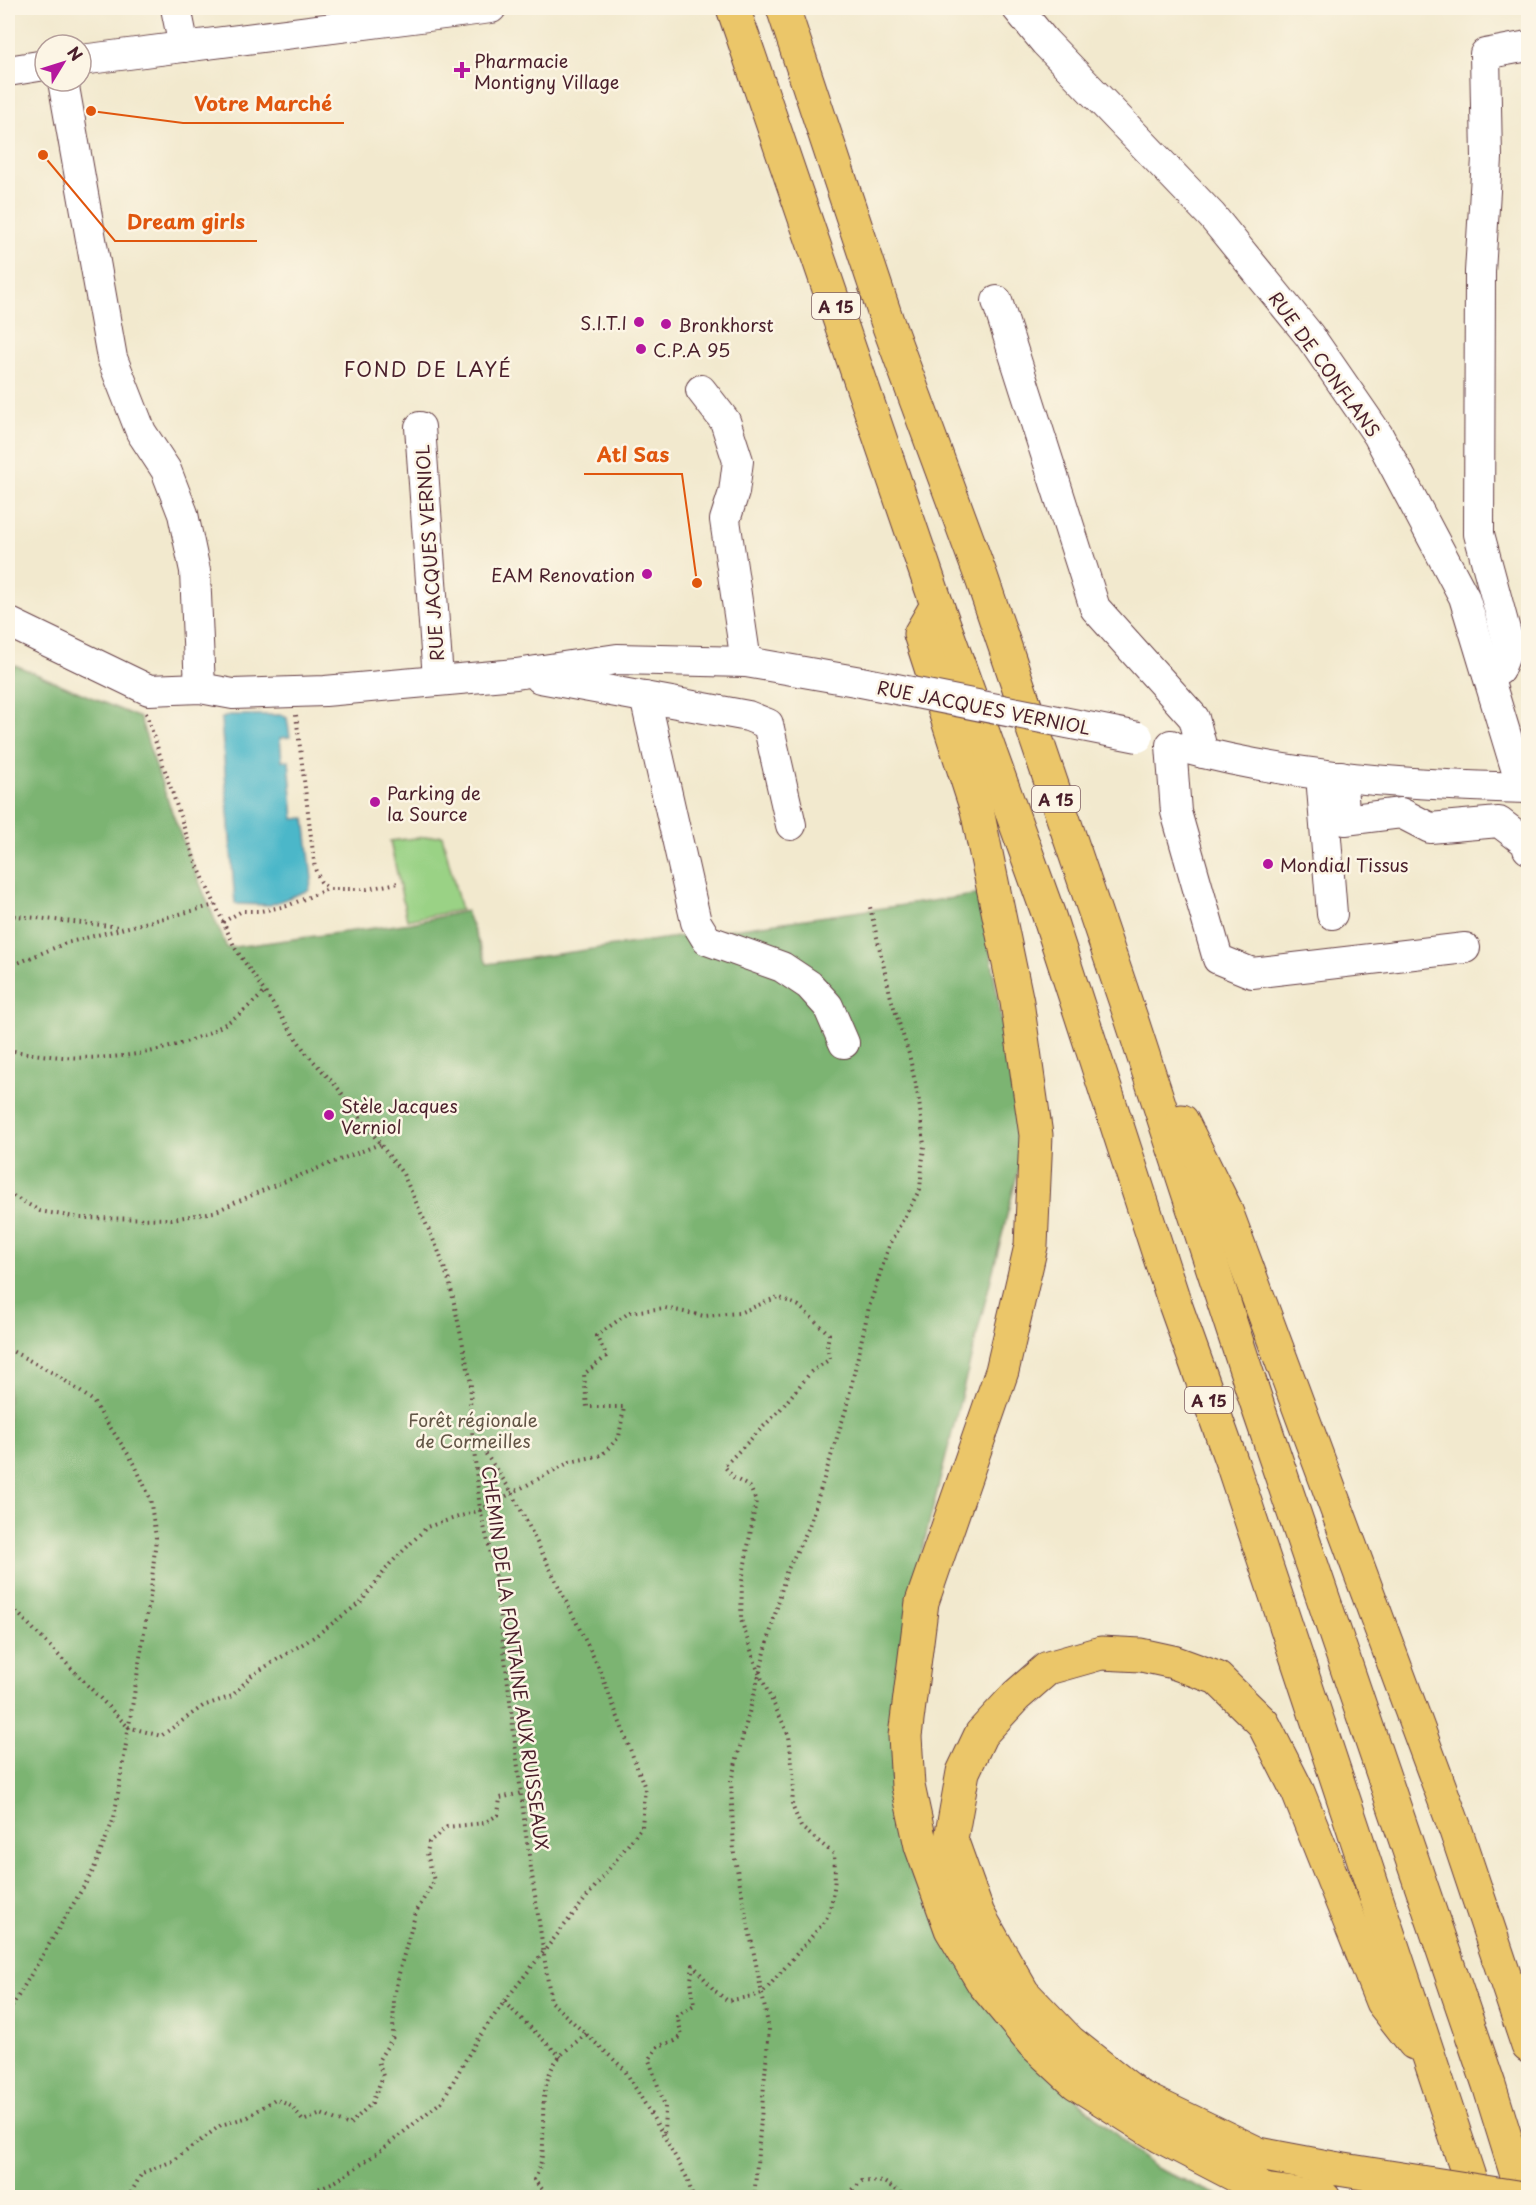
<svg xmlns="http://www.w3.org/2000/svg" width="1536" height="2205" viewBox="0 0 1536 2205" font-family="'Playpen Sans',sans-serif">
  <rect width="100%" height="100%" fill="#fcf5e5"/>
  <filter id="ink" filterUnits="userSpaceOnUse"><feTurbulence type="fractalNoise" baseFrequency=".0167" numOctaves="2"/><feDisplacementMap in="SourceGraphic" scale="12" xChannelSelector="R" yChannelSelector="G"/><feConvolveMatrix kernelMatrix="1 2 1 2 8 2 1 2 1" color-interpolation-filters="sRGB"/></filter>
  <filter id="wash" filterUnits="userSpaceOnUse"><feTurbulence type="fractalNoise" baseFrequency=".008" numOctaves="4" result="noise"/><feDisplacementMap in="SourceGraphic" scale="24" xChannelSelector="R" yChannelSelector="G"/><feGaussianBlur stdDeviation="1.35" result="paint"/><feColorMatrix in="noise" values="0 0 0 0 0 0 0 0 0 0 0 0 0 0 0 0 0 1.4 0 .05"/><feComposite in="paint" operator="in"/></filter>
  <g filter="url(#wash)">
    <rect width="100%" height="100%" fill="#f2e9ce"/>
    <path fill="#9ad285" stroke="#727858" stroke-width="1.5" d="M 442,835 L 461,910 L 407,920 L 390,841 Z"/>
    <path fill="#7bb472" stroke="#626a4e" stroke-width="1.5" d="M 15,665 L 140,718 C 164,796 194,872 227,948 L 411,923 L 466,911 L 487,964 L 981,894 L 1023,1152 L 917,1571 L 891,1789 L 948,1943 L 1029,2057 L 1153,2167 L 1222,2197 L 8,2198 L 8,674 Z"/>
    <path fill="#4cb7c9" stroke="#4b6b7a" stroke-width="1.5" d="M 229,715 L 281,715 L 287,718 L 290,737 L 280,738 L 282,760 L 289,761 L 294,819 L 305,818 L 312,879 L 309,890 L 270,905 L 235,904 L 221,719 Z"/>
  </g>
  <g filter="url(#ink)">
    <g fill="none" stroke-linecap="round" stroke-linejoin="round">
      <defs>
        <g id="minor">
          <path d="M 176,8 L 184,47"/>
          <path d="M 1017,8 L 1045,42 L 1212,216 L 1309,335 L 1378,435 L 1464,597 L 1518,775 L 1528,785"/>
          <path d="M 81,60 L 491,8"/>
          <path d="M 8,71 L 45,65"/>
          <path d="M 63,81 L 112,358 L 141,432 L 166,470 L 183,514 L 195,571 L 200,688"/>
          <path d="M 997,301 L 1095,608 L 1194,718 L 1203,753"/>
          <path d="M 701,390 L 725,421 L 738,461 L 734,492 L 725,520 L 746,662"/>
          <path d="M 420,427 L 438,679"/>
          <path d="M 8,622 L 149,690 L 200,688 L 233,694 L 325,691 L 516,674 L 617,659 L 746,662 L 861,682"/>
          <path d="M 1488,674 L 1499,670 L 1509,645 L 1479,534 L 1480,272 L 1487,158 L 1485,54 L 1528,46"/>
          <path d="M 540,678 L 748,716 L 768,724 L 791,825"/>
          <path d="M 645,697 L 696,922 L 707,940 L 782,967 L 809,985 L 828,1006 L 844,1043"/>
          <path d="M 1171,745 L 1176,812 L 1218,959 L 1252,973 L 1465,948"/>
          <path d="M 1184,748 C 1295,778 1414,785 1528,788"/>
          <path d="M 1341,776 L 1345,820 L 1401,813 L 1430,828 L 1499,822 L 1528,844 L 1528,849"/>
          <path d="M 1322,788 L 1332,914"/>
        </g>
        <g id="highway">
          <path d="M 733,8 L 937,605 L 1048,913 L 1175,1304 L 1233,1466 L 1476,2198"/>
          <path d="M 783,8 L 888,324 L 982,579 L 1131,1018 L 1260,1413 L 1489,2085 L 1524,2198"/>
          <path d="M 937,605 L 920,634 L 977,810 L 1017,1002 L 1036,1135 L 1031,1246 L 1002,1371 L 922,1602 L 905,1736 L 908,1786 L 921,1846 L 951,1929 L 984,1984 L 1033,2043 L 1076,2083 L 1160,2136 L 1264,2190 L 1324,2198"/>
          <path d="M 1182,1121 L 1225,1208 L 1456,1831 L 1528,2046"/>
          <path d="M 1338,2169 L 1259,2154 L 1138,2096 L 1070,2042 L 1023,1993 L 978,1914 L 951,1839 L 963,1772 L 981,1734 L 1016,1696 L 1048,1668 L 1101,1653 L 1141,1655 L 1173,1662 L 1217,1678 L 1263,1723 L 1298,1792 L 1382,2002 L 1414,2043"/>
        </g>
      </defs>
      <use href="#minor" stroke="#633d43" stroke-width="32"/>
      <use href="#highway" stroke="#633d43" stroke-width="35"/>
      <g stroke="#633d43" stroke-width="4" stroke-dasharray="1.5 4.5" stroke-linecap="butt">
        <path d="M 146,713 L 194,858 L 235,948 L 306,1053 L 337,1087 L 403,1174 L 438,1250 L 450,1284 L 471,1383 L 470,1410 L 480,1510 L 494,1566 L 526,1835 L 551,2002 L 624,2069 L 664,2136 L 687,2178 L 693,2198"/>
        <path d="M 296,715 L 315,869 L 321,882 L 328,889"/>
        <path d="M 8,915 L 120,927"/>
        <path d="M 223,922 L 242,911 L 261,911 L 287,906 L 328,889 L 367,889 L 398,883"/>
        <path d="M 8,967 L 66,943 L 215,905"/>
        <path d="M 8,1050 C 77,1063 151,1062 216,1029 C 234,1020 249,1006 264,993"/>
        <path d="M 8,1193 L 40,1211 L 80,1218 L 172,1219 L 214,1212 L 268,1188 L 380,1144"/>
        <path d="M 8,1349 L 57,1375 L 92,1400 L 134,1463 L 150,1498 L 156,1537 L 151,1590 L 114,1818 L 93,1871 L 8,2013"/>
        <path d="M 8,1603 L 128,1727"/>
        <path d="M 128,1727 L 161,1736 L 203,1706 L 232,1696 L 252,1675 L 314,1637 L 361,1602 L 390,1564 L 427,1527 L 480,1510 L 570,1462 L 602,1455 L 619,1437 L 624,1407 L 587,1407 L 584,1374 L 607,1356 L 596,1336 L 630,1312 L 665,1308 L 704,1316 L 739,1313 L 778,1297 L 799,1306 L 829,1334 L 827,1347 L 830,1359 L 811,1372 L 779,1411 L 724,1466 L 734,1478 L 750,1487 L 756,1501 L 742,1581 L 741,1620 L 758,1671 L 789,1736 L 794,1782 L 792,1805 L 801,1827 L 834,1854 C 836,1877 835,1900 825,1921 L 762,1994 L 728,2001 L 715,1991 L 693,1965 L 691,1980 L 694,2005 L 677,2016 L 682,2036 L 675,2041 L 658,2046 L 649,2060 L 665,2106 L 664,2136"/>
        <path d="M 504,2002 L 561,2057"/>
        <path d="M 8,2195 L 10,2198"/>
        <path d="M 128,2198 L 142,2173 L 173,2161 L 221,2125 L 248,2117 L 275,2099 L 291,2106 L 303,2121 L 321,2114 L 349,2125 L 372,2103 L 383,2076 L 378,2061 L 393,2037 L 394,1996 L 401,1965 L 416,1912 L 434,1881 L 427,1853 L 429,1842 L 447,1827 L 484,1823 L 498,1815 L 500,1798 L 521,1793"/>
        <path d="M 297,2198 L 336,2181 L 379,2152 L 442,2101 L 478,2038 L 504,2002 L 642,1827 L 645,1788 L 599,1668 L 513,1494 L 475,1438"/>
        <path d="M 550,2198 L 534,2180 C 553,2148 533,2105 553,2066 C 560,2053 576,2043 587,2033"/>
        <path d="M 754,2198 L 769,2029 L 734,1854 L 731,1781 L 786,1573 L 808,1529 L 846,1409 L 869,1307 L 890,1243 L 920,1189 L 924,1145 L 919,1101 L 909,1054 L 891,998 L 870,907"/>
        <path d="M 844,2198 L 862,2181 L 884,2182 L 909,2198"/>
      </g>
      <use href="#minor" stroke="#fff" stroke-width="30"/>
      <use href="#highway" stroke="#ebc669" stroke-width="33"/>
      <defs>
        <path id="minor-bridge" d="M 861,682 L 1138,737"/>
        <path id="highway-bridge" d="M 1338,2169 L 1523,2198"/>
      </defs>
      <use href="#minor-bridge" stroke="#633d43" stroke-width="32" stroke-linecap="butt"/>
      <use href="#highway-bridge" stroke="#633d43" stroke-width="35" stroke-linecap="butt"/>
      <use href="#minor-bridge" stroke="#fff" stroke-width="30"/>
      <use href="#highway-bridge" stroke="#ebc669" stroke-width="33"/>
    </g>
  </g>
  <g fill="#b5179e" stroke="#fcf5e5" stroke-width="2">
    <path d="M459 61h6v6h6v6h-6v6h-6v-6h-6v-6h6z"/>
    <circle cx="639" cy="322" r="6"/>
    <circle cx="666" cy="324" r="6"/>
    <circle cx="641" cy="349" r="6"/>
    <circle cx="647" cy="574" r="6"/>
    <circle cx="375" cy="802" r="6"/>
    <circle cx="1268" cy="864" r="6"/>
    <circle cx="329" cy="1115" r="6"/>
  </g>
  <g text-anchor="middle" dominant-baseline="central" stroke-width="5" stroke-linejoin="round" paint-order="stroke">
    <g fill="#fcf5e5" stroke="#7f5f63" stroke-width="1.5">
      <rect x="812" y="293" width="48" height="26" rx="4.5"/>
      <rect x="1032" y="786" width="48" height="26" rx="4.5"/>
      <rect x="1185" y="1387" width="48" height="26" rx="4.5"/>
    </g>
    <g font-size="16" font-weight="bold" fill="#4a1f2b">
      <text x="836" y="306">A 15</text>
      <text x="1056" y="799">A 15</text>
      <text x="1209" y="1400">A 15</text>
    </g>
    <g font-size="18" fill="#4a1f2b" stroke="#fcf5e5" text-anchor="start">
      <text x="474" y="60">Pharmacie<tspan x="474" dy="21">Montigny Village</tspan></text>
      <text x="627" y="322" text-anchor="end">S.I.T.I</text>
      <text x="678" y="324">Bronkhorst</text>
      <text x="653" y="349">C.P.A 95</text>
      <text x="635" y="574" text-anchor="end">EAM Renovation</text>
      <text x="387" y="792">Parking de<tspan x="387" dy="21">la Source</tspan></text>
      <text x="1280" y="864">Mondial Tissus</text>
      <text x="341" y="1105">Stèle Jacques<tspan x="341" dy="21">Verniol</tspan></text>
    </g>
    <g font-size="18" fill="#4a1f2b" stroke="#fcf5e5">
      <text transform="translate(1325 364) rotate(54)">RUE DE CONFLANS</text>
      <text transform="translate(429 553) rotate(-94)">RUE JACQUES VERNIOL</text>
      <text transform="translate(984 707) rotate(11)">RUE JACQUES VERNIOL</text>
      <text transform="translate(516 1658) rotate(82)">CHEMIN DE LA FONTAINE AUX RUISSEAUX</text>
    </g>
    <g font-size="18" fill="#625546" stroke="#fcf5e5">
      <text x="473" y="1419">Forêt régionale<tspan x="473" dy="21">de Cormeilles</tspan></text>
    </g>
    <g font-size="20" letter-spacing="1.5" fill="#4a1f2b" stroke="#fcf5e5">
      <text x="428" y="369">FOND DE LAYÉ</text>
    </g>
  </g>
  <path fill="none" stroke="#e0560e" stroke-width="2" d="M91 111L183 123H344M43 155L115 241H257M697 583L682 474H584"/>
  <g fill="#e0560e" stroke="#fcf5e5" stroke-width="2">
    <circle cx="91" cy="111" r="6"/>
    <circle cx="43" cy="155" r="6"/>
    <circle cx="697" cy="583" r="6"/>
  </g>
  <g font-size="20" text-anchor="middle" font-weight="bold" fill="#e0560e" stroke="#fcf5e5" stroke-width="5" stroke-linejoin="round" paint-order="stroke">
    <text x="263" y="111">Votre Marché</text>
    <text x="186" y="229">Dream girls</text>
    <text x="633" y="462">Atl Sas</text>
  </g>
  <rect width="1536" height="2205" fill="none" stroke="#fcf5e5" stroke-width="30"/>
  <g transform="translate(63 63) rotate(52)"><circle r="28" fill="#fcf5e5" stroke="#b59f9b" stroke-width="1.5"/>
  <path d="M0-4.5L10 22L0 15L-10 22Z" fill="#b5179e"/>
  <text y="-9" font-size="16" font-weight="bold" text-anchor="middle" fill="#4a1f2b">N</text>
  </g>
</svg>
